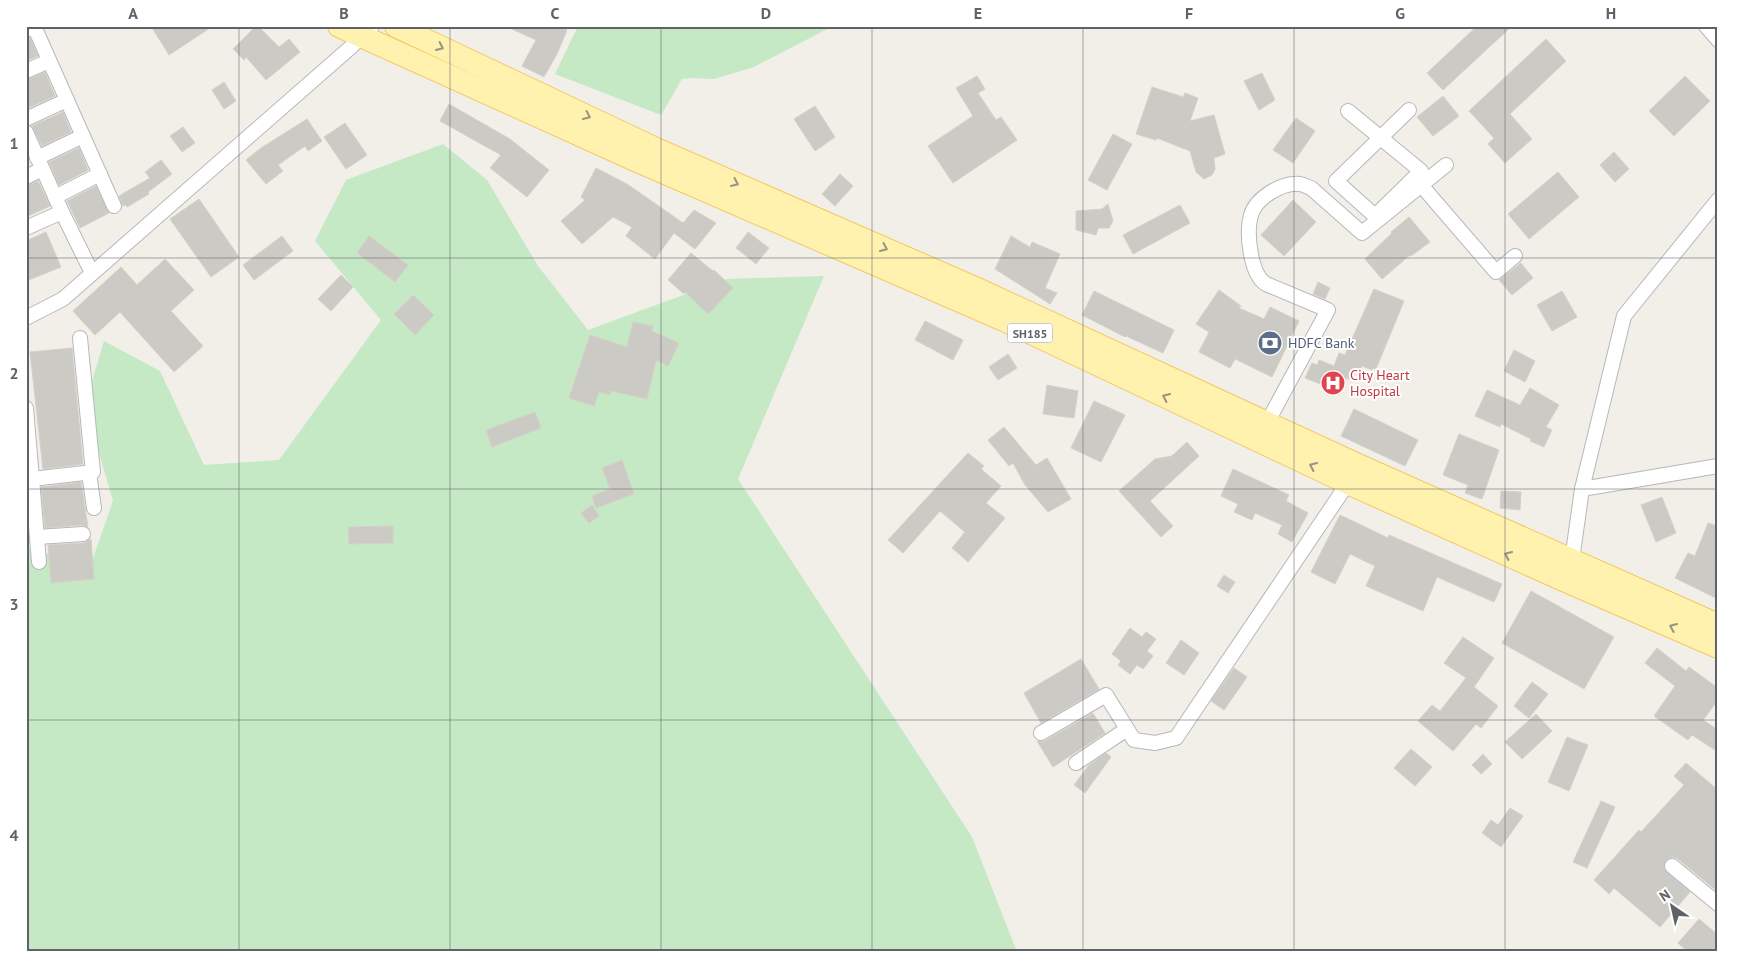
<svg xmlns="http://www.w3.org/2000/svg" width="1744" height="978" viewBox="0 0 1744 978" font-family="'PT Sans',sans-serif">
  <rect width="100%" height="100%" fill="#f1efe8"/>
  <g fill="#c5e8c5">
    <path d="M 578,26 L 833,26 L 754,67 L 714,79 L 692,78 L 682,79 L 661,115 L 555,74 Z"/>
    <path d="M 443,144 L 487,180 L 538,266 L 588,330 L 727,279 L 824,276 L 738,479 L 972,837 L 1017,952 L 26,952 L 26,548 L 91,564 L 113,501 L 85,405 L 104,341 L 160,371 L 204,465 L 279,460 L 381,320 L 315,241 L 346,180 Z"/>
  </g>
  <g fill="#cccac5" stroke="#d6d1c6">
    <path d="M 151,26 L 213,26 L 169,55 Z"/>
    <path d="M 256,26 L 258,26 L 279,47 L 289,39 L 300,52 L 266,80 L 246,57 L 244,60 L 233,49 Z"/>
    <path d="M 505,26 L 558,26 L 567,30 L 557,54 L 544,77 L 522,66 L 536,40 Z"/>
    <path d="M 1477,26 L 1512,26 L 1443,90 L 1427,73 Z"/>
    <path d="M 30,38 L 38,56 L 26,61 L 26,39 Z"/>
    <path d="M 1546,39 L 1566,61 L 1510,114 L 1532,139 L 1505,163 L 1488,144 L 1494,138 L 1469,111 Z"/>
    <path d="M 45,72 L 55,96 L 26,109 L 26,80 Z"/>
    <path d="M 1262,73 L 1275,100 L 1259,110 L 1244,81 Z"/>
    <path d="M 977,76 L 985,89 L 978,93 L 996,120 L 1001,117 L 1017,140 L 953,183 L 928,146 L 973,116 L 956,88 Z"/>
    <path d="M 1685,76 L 1710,101 L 1674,136 L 1649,111 Z"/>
    <path d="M 224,82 L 236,101 L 224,109 L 212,90 Z"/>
    <path d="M 1152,87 L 1183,97 L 1185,93 L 1198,98 L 1190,121 L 1214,115 L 1225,154 L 1214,158 L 1215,169 L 1212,175 L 1204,179 L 1196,172 L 1190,151 L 1157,138 L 1156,140 L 1136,134 Z"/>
    <path d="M 1443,96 L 1459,116 L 1433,136 L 1417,117 Z"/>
    <path d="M 449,104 L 510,139 L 549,170 L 527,197 L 490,168 L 501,155 L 440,121 Z"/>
    <path d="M 815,106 L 835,137 L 815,151 L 794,119 Z"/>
    <path d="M 63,112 L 71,132 L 42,146 L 32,126 Z"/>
    <path d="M 1296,118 L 1315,131 L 1293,163 L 1273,150 Z"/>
    <path d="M 307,119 L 322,141 L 308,151 L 305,146 L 278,165 L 283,171 L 266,184 L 246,160 L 261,148 Z"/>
    <path d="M 345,123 L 367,155 L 346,169 L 324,137 Z"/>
    <path d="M 183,127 L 195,143 L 182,152 L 170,136 Z"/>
    <path d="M 1113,134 L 1132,144 L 1107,190 L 1088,180 Z"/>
    <path d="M 79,148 L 88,170 L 59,185 L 49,162 Z"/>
    <path d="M 1614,152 L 1629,169 L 1615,182 L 1600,165 Z"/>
    <path d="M 161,160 L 172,174 L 148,192 L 149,194 L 127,207 L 126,205 L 123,206 L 119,196 L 150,178 L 145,172 Z"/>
    <path d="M 596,168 L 627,184 L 683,223 L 694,210 L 716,223 L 695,249 L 674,233 L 655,259 L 626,236 L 632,227 L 613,217 L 582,244 L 561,221 L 585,200 L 581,197 Z"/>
    <path d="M 1558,172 L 1579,197 L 1529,239 L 1508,214 Z"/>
    <path d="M 840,174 L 853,186 L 835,206 L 822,194 Z"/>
    <path d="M 38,181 L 50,206 L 26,217 L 26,186 Z"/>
    <path d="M 96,186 L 109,213 L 80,228 L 67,201 Z"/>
    <path d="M 199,199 L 239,257 L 211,277 L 170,219 Z"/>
    <path d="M 1293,200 L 1316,222 L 1284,256 L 1261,235 Z"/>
    <path d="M 1108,204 L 1113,221 L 1109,228 L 1098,228 L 1096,235 L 1076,230 L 1076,211 L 1102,209 Z"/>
    <path d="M 1180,205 L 1190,223 L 1133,254 L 1123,235 Z"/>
    <path d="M 1409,217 L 1430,242 L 1411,256 L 1410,255 L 1382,279 L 1365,259 L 1392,233 L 1391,232 Z"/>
    <path d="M 46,232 L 61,267 L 26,281 L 26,241 Z"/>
    <path d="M 748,232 L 769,248 L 756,264 L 736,248 Z"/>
    <path d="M 282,236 L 293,251 L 254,280 L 243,265 Z"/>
    <path d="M 369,236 L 408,265 L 395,282 L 357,253 Z"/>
    <path d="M 1011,236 L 1030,247 L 1032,242 L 1060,254 L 1045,288 L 1057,293 L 1050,304 L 995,269 Z"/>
    <path d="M 691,253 L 713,271 L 714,270 L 733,288 L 708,314 L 685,292 L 684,294 L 668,280 Z"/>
    <path d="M 165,259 L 194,290 L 171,311 L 203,346 L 174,372 L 120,312 L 95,335 L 73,311 L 121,267 L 137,285 Z"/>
    <path d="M 1521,263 L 1533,278 L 1512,295 L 1499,280 Z"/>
    <path d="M 341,275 L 353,287 L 331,311 L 318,299 Z"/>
    <path d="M 1318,282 L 1330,288 L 1325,299 L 1313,294 Z"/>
    <path d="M 1374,289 L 1404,301 L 1376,369 L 1373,368 L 1372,370 L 1362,366 L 1360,370 L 1356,369 L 1352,380 L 1346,378 L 1339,395 L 1327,390 L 1328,387 L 1305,378 L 1312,363 L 1317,365 L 1319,360 L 1334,366 L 1339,353 L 1345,355 Z"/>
    <path d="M 1219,290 L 1241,306 L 1239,308 L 1264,319 L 1270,307 L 1299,321 L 1272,377 L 1235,359 L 1230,368 L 1199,352 L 1209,332 L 1196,324 Z"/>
    <path d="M 1094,291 L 1174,330 L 1163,353 L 1126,336 L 1125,337 L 1082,315 Z"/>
    <path d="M 1562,291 L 1577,317 L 1552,331 L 1537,305 Z"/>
    <path d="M 413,295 L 434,315 L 415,335 L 394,314 Z"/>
    <path d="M 925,321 L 963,340 L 953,360 L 915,340 Z"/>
    <path d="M 633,322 L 653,326 L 652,331 L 679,343 L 668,366 L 656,360 L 647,399 L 611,391 L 610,395 L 599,392 L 594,406 L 569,398 L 590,335 L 627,347 Z"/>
    <path d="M 72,348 L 83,464 L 43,469 L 30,352 Z"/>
    <path d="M 1514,350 L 1535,361 L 1525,382 L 1504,371 Z"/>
    <path d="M 1008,354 L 1017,368 L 998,380 L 989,367 Z"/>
    <path d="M 1047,385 L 1078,391 L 1074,418 L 1043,414 Z"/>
    <path d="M 1530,388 L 1559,405 L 1546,427 L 1552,430 L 1544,447 L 1530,441 L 1531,439 L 1501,424 L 1500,427 L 1475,416 L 1487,390 L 1520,405 Z"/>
    <path d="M 1094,401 L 1125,415 L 1101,462 L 1071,448 Z"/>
    <path d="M 1354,409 L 1418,440 L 1405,466 L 1341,436 Z"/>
    <path d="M 535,412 L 541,428 L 492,447 L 486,430 Z"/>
    <path d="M 1004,427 L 1036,465 L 1047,458 L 1071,499 L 1048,512 L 1025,485 L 1013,463 L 1009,466 L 988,440 Z"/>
    <path d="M 1459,434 L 1499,450 L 1482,499 L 1465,493 L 1468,485 L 1443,475 Z"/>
    <path d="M 1187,442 L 1199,456 L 1150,501 L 1173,526 L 1161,537 L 1119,491 L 1155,459 L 1172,456 Z"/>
    <path d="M 968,453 L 984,466 L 981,469 L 1001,486 L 986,503 L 1005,518 L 968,562 L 952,548 L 965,532 L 940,511 L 903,553 L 888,540 Z"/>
    <path d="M 622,460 L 634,494 L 596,508 L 592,496 L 610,489 L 602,468 Z"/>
    <path d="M 1233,469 L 1289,495 L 1286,501 L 1308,513 L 1292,542 L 1278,534 L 1282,525 L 1255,513 L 1252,520 L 1234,512 L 1238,504 L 1221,496 Z"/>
    <path d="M 81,482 L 88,527 L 82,525 L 45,528 L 41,487 Z"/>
    <path d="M 1501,491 L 1521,492 L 1520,510 L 1500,508 Z"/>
    <path d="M 1662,497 L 1676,533 L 1656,542 L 1641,505 Z"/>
    <path d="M 592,505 L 599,516 L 589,523 L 581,513 Z"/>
    <path d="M 1340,515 L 1388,538 L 1389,535 L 1502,584 L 1494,602 L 1437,577 L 1423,611 L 1366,586 L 1375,566 L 1350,554 L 1335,584 L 1311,572 Z"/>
    <path d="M 1708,523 L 1718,526 L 1718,599 L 1675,578 L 1688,553 L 1695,556 Z"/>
    <path d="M 393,526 L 393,543 L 349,544 L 348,527 Z"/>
    <path d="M 91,539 L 94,579 L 51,583 L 48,545 L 84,543 Z"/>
    <path d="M 1224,575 L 1235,582 L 1228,593 L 1217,586 Z"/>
    <path d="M 1531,591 L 1614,637 L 1584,689 L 1502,643 Z"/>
    <path d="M 1130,628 L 1142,637 L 1146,632 L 1156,639 L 1147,651 L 1153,656 L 1143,669 L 1137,665 L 1130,674 L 1118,665 L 1121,661 L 1112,654 Z"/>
    <path d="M 1463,637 L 1494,658 L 1474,687 L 1498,706 L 1481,728 L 1476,724 L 1453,751 L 1418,721 L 1432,705 L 1440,711 L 1466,678 L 1444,663 Z"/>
    <path d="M 1181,640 L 1199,653 L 1184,675 L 1166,663 Z"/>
    <path d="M 1657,648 L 1686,671 L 1689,667 L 1718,688 L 1718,700 L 1703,720 L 1718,730 L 1718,752 L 1692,735 L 1688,740 L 1654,716 L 1675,686 L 1645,663 Z"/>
    <path d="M 1081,659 L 1099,689 L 1041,723 L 1024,693 Z"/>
    <path d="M 1234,668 L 1247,677 L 1224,710 L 1211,701 Z"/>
    <path d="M 1532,682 L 1548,694 L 1529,718 L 1514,706 Z"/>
    <path d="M 1093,713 L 1105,733 L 1053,767 L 1037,741 L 1045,741 Z"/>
    <path d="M 1536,714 L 1552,731 L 1522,759 L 1505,742 Z"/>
    <path d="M 1567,737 L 1588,745 L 1569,791 L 1548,782 Z"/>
    <path d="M 1411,749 L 1432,767 L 1415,786 L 1394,768 Z"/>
    <path d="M 1106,753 L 1111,757 L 1085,793 L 1074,785 L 1089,765 Z"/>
    <path d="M 1483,754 L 1492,764 L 1481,774 L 1472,765 Z"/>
    <path d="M 1686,763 L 1718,790 L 1718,892 L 1678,859 L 1673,857 L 1669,858 L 1664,864 L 1664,869 L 1690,892 L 1660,927 L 1614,888 L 1609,894 L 1594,880 L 1639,830 L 1641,832 L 1684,785 L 1674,776 Z"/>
    <path d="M 1601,801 L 1615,807 L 1587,868 L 1573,862 Z"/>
    <path d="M 1510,808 L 1523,816 L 1501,847 L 1482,833 L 1491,820 L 1498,825 Z"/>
    <path d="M 1699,919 L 1718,935 L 1718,948 L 1714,952 L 1688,952 L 1678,943 Z"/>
  </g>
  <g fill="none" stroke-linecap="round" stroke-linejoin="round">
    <defs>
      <g id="street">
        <path d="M 1706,26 L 1718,40"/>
        <path d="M 26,30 L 34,26 L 114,206"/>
        <path d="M 26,71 L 49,61"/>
        <path d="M 1348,111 L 1421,171 L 1375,216 L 1336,181 L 1409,110"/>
        <path d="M 26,119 L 67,100"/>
        <path d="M 26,132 L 62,212 L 92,273"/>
        <path d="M 37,158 L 83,136"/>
        <path d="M 26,177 L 42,169"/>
        <path d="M 1421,185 L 1496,272 L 1515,256"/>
        <path d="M 55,197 L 100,174"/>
        <path d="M 26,228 L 62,212"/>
        <path d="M 26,318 L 63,299 L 351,47 L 372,26"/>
        <path d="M 26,408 L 39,562"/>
        <path d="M 1267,423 L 1328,310 L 1266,284 C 1250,274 1246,232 1251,215 C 1256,198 1282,182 1300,184 C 1304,185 1308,187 1311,188 L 1362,233 L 1446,165"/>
        <path d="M 89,473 L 94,508"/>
        <path d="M 32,479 L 93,472 L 80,338"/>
        <path d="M 1582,489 L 1718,466"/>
        <path d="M 37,537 L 83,534"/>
        <path d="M 1572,560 L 1582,489 L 1624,316 L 1718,200"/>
        <path d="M 1041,733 L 1106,695 L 1134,740 L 1155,743 L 1176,738 L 1348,483"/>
        <path d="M 1076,763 L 1127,729"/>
        <path d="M 1672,866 L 1718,904"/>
      </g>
      <g id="primary">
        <path d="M 339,26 L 633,159 L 1006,321 L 1348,483 L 1559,578 L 1718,647"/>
        <path d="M 396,26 L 656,149 L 975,288 L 1360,466 L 1718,625"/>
      </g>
    </defs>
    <use href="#street" stroke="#b5b8bc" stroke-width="16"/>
    <use href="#primary" stroke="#f2c960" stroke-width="24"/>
    <use href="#street" stroke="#fff" stroke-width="14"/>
    <use href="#primary" stroke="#fff2af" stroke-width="22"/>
  </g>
  <defs><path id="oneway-chevron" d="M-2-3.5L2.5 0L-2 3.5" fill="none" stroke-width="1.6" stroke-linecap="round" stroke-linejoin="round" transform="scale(1.25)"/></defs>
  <g stroke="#979581">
    <use href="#oneway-chevron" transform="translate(440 47) rotate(25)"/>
    <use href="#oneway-chevron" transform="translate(587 116) rotate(25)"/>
    <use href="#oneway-chevron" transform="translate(735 183) rotate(24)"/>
    <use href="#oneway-chevron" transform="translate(884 248) rotate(24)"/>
    <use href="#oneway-chevron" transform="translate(1166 397) rotate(-155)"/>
    <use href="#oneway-chevron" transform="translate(1313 466) rotate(-155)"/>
    <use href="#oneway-chevron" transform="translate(1508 555) rotate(-156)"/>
    <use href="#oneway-chevron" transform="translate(1673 627) rotate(-157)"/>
  </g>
  <path fill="none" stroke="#5f6368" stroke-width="1" stroke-opacity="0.55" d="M 239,26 L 239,952M 450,26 L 450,952M 661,26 L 661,952M 872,26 L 872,952M 1083,26 L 1083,952M 1294,26 L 1294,952M 1505,26 L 1505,952M 26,258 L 1718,258M 26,489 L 1718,489M 26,720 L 1718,720"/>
  <defs>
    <symbol id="bank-disc" viewBox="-11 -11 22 22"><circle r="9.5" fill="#5c6f8a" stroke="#fff"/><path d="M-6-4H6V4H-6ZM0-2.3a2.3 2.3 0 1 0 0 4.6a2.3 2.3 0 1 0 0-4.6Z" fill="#fff"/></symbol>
    <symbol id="hospital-disc" viewBox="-11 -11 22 22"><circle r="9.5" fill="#e0444e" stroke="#fff"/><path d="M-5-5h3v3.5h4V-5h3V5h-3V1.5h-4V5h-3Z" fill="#fff"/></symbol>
  </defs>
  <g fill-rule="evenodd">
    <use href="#bank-disc" x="1256" y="329" width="28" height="28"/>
    <use href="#hospital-disc" x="1319" y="369" width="28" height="28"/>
  </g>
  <g text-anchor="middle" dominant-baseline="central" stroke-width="4" stroke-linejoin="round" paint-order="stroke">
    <rect fill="#fff" stroke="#8f9295" stroke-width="1" x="1007.5" y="323.5" width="45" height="19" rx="4"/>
    <g font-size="12" font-weight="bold" fill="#5f6368">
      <text x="1030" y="333">SH185</text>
    </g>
    <g font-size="14" fill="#4e5e75" stroke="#fff" text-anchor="start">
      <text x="1288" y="343">HDFC Bank</text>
    </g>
    <g font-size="14" fill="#be3a42" stroke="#fff" text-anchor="start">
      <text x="1350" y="375">City Heart<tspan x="1350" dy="16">Hospital</tspan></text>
    </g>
  </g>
  <rect width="1744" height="978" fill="none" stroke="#ffffff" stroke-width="55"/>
  <g transform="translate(1672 906) rotate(326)" stroke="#ffffff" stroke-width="4" paint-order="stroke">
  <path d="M0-4L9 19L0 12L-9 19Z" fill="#5f6368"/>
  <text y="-8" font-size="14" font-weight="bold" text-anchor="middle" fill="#5f6368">N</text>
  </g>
  <rect x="28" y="28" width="1688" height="922" fill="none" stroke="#5f6368" stroke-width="2"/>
  <g font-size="16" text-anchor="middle" font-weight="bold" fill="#5f6368">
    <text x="133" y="19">A</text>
    <text x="344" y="19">B</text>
    <text x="555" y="19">C</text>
    <text x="766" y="19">D</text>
    <text x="978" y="19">E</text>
    <text x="1189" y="19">F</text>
    <text x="1400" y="19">G</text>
    <text x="1611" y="19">H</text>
    <text x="14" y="149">1</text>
    <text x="14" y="379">2</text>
    <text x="14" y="610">3</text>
    <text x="14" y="841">4</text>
  </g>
</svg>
